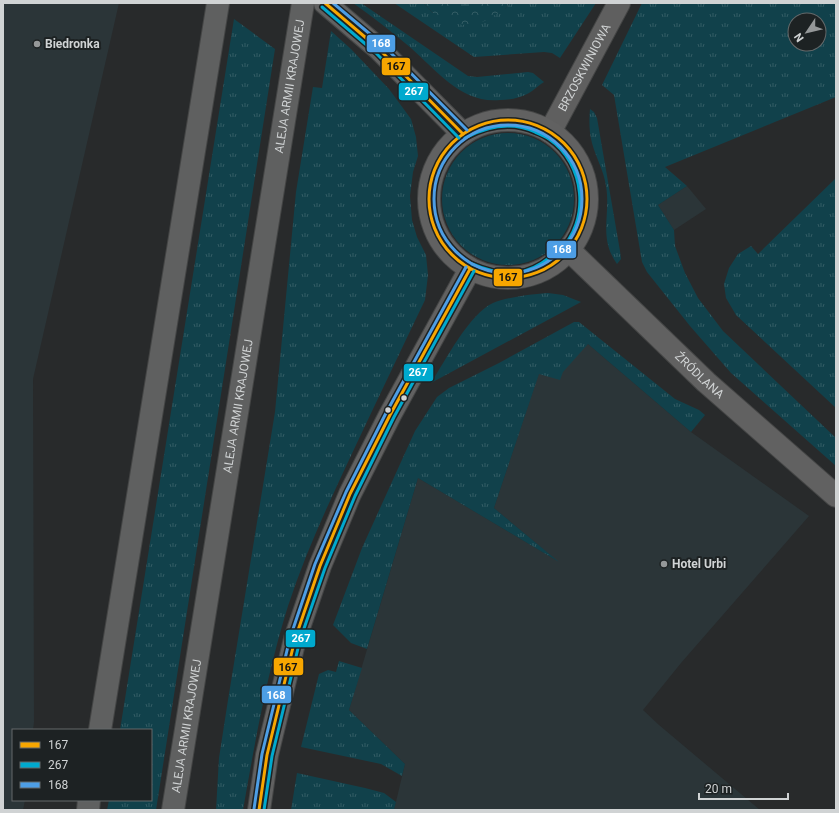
<svg xmlns="http://www.w3.org/2000/svg" width="839" height="813" viewBox="0 0 839 813" font-family="Roboto,sans-serif">
  <defs>
    <pattern id="grass-tufts" width="24" height="20" patternUnits="userSpaceOnUse"><rect width="24" height="20" fill="#11414b"/><path d="M3 7l-1-3M5 7V3M7 7l1-3M15 17l-1-3M17 17v-4M19 17l1-3" fill="none" stroke="#335c64"/></pattern>
    <pattern id="forest-crowns" width="20" height="18" patternUnits="userSpaceOnUse"><rect width="20" height="18" fill="#11414b"/><path d="M2 6a3 3 0 1 1 6 0M12 15a3 3 0 1 1 6 0" fill="none" stroke="#335c64"/></pattern>
    <pattern id="wetland-marsh" width="20" height="14" patternUnits="userSpaceOnUse"><rect width="20" height="14" fill="#11414b"/><path d="M1 5h8M5 5V1M11 12h8M15 12V8" fill="none" stroke="#335c64"/></pattern>
  </defs>
  <rect width="100%" height="100%" fill="#282a2b"/>
  <g fill="#2b3538">
    <path d="M 3,3 L 119,3 L 33,379 L 34,722 L 33,730 L 13,730 L 13,800 L 25,800 L 23,810 L 3,810 Z"/>
    <path d="M 687,186 L 706,209 L 674,230 L 658,205 Z"/>
    <path d="M 588,344 L 691,432 L 809,516 L 681,663 L 643,710 L 659,725 L 760,810 L 394,810 L 405,764 L 349,710 L 418,478 L 556,560 L 494,508 L 539,373 Z"/>
  </g>
  <g fill="url(#grass-tufts)" fill-rule="evenodd">
    <path d="M 353,3 L 361,3 L 468,76 L 477,77 L 528,72 L 533,73 L 544,82 C 539,85 534,90 529,93 C 520,98 510,100 500,100 C 462,104 437,71 411,48 C 392,32 373,17 353,3 Z"/>
    <path d="M 394,3 L 423,3 L 433,13 L 505,9 L 510,3 L 596,3 L 560,58 L 552,53 L 544,52 L 474,57 Z"/>
    <path d="M 642,3 L 836,3 L 836,97 L 665,167 L 687,186 L 658,205 L 674,230 L 675,246 L 685,273 L 698,298 L 723,331 L 836,438 L 836,466 L 731,373 L 690,326 L 647,272 L 642,262 L 614,95 L 602,85 ZM 795,20 L 819,20 L 819,44 L 795,44 Z"/>
    <path d="M 234,19 L 275,49 L 156,810 L 107,810 L 109,800 L 151,800 L 151,730 L 120,730 Z"/>
    <path d="M 331,31 L 351,49 L 389,89 L 411,119 L 416,137 L 418,156 L 413,172 L 410,196 L 412,220 L 417,237 L 426,255 L 428,275 L 425,300 C 402,348 379,396 356,445 C 331,498 306,551 288,606 C 267,673 255,742 243,810 L 216,810 L 219,758 L 228,700 L 275,412 L 296,192 L 313,87 L 322,88 Z"/>
    <path d="M 590,109 L 594,112 L 597,118 L 620,251 L 621,259 L 617,264 C 598,237 611,215 606,186 C 604,171 596,158 592,143 C 589,131 589,120 590,109 Z"/>
    <circle cx="508" cy="199" r="66"/>
    <path d="M 836,178 L 836,408 L 736,315 L 726,298 L 724,284 L 729,268 L 738,254 L 751,246 L 758,254 Z"/>
    <path d="M 548,293 L 563,295 L 581,302 L 431,383 C 445,361 470,313 493,303 C 507,297 534,294 548,293 Z"/>
    <path d="M 574,322 L 579,322 L 675,399 L 699,410 L 705,415 L 691,432 L 588,344 L 563,372 L 560,380 L 539,374 L 494,508 L 559,562 L 418,478 L 367,649 L 351,643 L 333,625 L 362,548 L 415,431 L 437,397 L 449,388 L 499,363 Z"/>
    <path d="M 339,661 L 362,668 L 349,710 L 405,764 L 402,776 L 381,764 L 301,747 L 319,674 L 328,670 L 336,672 Z"/>
    <path d="M 297,773 L 365,788 L 384,793 L 396,802 L 394,810 L 291,810 Z"/>
  </g>
  <path fill="url(#forest-crowns)" d="M 423,3 L 510,3 L 505,9 L 485,21 L 462,25 L 433,13 Z"/>
  <path fill="url(#wetland-marsh)" d="M 451,3 L 484,3 L 466,12 Z"/>
  <g fill="none" stroke-linecap="round" stroke-linejoin="round">
    <defs>
      <g id="street">
        <path id="s1" d="M 550,132 L 619,3"/>
      </g>
      <g id="secondary">
        <path d="M 325,3 L 379,49 L 463,134"/>
        <circle cx="508" cy="199" r="79"/>
        <path id="s2" d="M 569,250 L 706,382 L 836,496"/>
        <path d="M 259,810 L 267,755 L 295,639 L 320,566 L 350,494 L 390,415 L 470,269"/>
      </g>
      <g id="primary">
        <path d="M 100,730 L 218,3"/>
        <path d="M 88,810 L 89,800"/>
        <path id="s3" d="M 173,810 L 303,3"/>
      </g>
    </defs>
    <use href="#street" stroke="#444545" stroke-width="24"/>
    <use href="#secondary" stroke="#444545" stroke-width="24"/>
    <use href="#primary" stroke="#444545" stroke-width="24"/>
    <use href="#street" stroke="#5f5f5f" stroke-width="22"/>
    <use href="#secondary" stroke="#616161" stroke-width="22"/>
    <use href="#primary" stroke="#5f6060" stroke-width="22"/>
    <defs>
      <g id="bus-1">
        <path d="M 325,3 L 379,49 L 463,134"/>
        <circle cx="508" cy="199" r="79"/>
        <path d="M 259,810 L 267,755 L 295,639 L 320,566 L 350,494 L 390,415 L 470,269"/>
      </g>
      <g id="bus-2">
        <path d="M 322,7 L 376,53 L 459,138"/>
        <path d="M 465,138 C 488,126 511,121 535,132 C 540,134 545,136 549,139 C 585,163 591,221 559,251 C 557,254 553,256 549,258 C 539,266 529,271 516,273 C 500,274 486,270 472,264"/>
        <path d="M 264,810 L 272,756 L 300,640 L 325,568 L 355,496 L 394,417 L 474,271"/>
      </g>
      <g id="bus-3">
        <path d="M 333,3 L 383,45 L 467,130"/>
        <circle cx="508" cy="199" r="74"/>
        <path d="M 254,809 L 262,754 L 290,638 L 315,564 L 346,492 L 386,413 L 466,267"/>
      </g>
    </defs>
    <use href="#bus-1" stroke="#1d2223" stroke-width="6"/>
    <use href="#bus-2" stroke="#1d2223" stroke-width="6"/>
    <use href="#bus-3" stroke="#1d2223" stroke-width="6"/>
    <use href="#bus-1" stroke="#f7a600" stroke-width="3"/>
    <use href="#bus-2" stroke="#00a9ce" stroke-width="3"/>
    <use href="#bus-3" stroke="#4d9ee5" stroke-width="3"/>
  </g>
  <g fill="#959899" stroke="#1d2223" stroke-width="1.5">
    <circle cx="37" cy="44" r="4"/>
    <circle cx="664" cy="564" r="4"/>
  </g>
  <g fill="#d0d3d4" stroke="#1d2223" stroke-width="1.5">
    <circle cx="404" cy="398" r="3.5"/>
    <circle cx="388" cy="410" r="3.5"/>
  </g>
  <g text-anchor="middle" dominant-baseline="central" stroke-width="4" stroke-linejoin="round" paint-order="stroke">
    <g font-size="12" font-weight="bold" fill="#d0d3d4" stroke="#1d2223" text-anchor="start">
      <text x="45" y="44">Biedronka</text>
      <text x="672" y="564">Hotel Urbi</text>
    </g>
    <g font-size="12" fill="#d0d3d4" stroke="#1d2223">
      <text stroke="none"><textPath href="#s1" startOffset="73">BRZOSKWINIOWA</textPath></text>
      <text stroke="none"><textPath href="#s3" startOffset="733">ALEJA ARMII KRAJOWEJ</textPath></text>
      <text stroke="none"><textPath href="#s2" startOffset="181">ŹRÓDLANA</textPath></text>
      <text stroke="none"><textPath href="#s3" startOffset="409">ALEJA ARMII KRAJOWEJ</textPath></text>
      <text stroke="none"><textPath href="#s3" startOffset="85">ALEJA ARMII KRAJOWEJ</textPath></text>
    </g>
  </g>
  <g stroke="#1d2223" stroke-width="1.5">
    <rect x="366" y="34" width="30" height="19" rx="4" fill="#4d9ee5"/>
    <rect x="381" y="57" width="30" height="19" rx="4" fill="#f7a600"/>
    <rect x="398" y="82" width="31" height="19" rx="4" fill="#00a9ce"/>
    <rect x="546" y="240" width="31" height="19" rx="4" fill="#4d9ee5"/>
    <rect x="493" y="268" width="30" height="19" rx="4" fill="#f7a600"/>
    <rect x="403" y="363" width="31" height="19" rx="4" fill="#00a9ce"/>
    <rect x="285" y="629" width="31" height="19" rx="4" fill="#00a9ce"/>
    <rect x="273" y="657" width="31" height="19" rx="4" fill="#f7a600"/>
    <rect x="261" y="685" width="31" height="19" rx="4" fill="#4d9ee5"/>
  </g>
  <g font-size="11" text-anchor="middle" font-weight="bold" fill="#fff">
    <text x="381" y="47">168</text>
    <text x="414" y="95">267</text>
    <text x="562" y="253">168</text>
    <text x="418" y="376">267</text>
    <text x="301" y="642">267</text>
    <text x="276" y="699">168</text>
  </g>
  <g font-size="11" text-anchor="middle" font-weight="bold" fill="#111">
    <text x="396" y="70">167</text>
    <text x="508" y="281">167</text>
    <text x="288" y="671">167</text>
  </g>
  <rect width="839" height="813" fill="none" stroke="#d0d3d4" stroke-width="8"/>
  <rect x="12" y="729" width="140" height="72" fill="#1d2223" stroke="#65696a"/>
  <rect x="20" y="742" width="20" height="6" fill="#f7a600" stroke="#65696a"/>
  <text x="48" y="749" font-size="12" fill="#d0d3d4">167</text>
  <rect x="20" y="762" width="20" height="6" fill="#00a9ce" stroke="#65696a"/>
  <text x="48" y="769" font-size="12" fill="#d0d3d4">267</text>
  <rect x="20" y="782" width="20" height="6" fill="#4d9ee5" stroke="#65696a"/>
  <text x="48" y="789" font-size="12" fill="#d0d3d4">168</text>
  <g transform="translate(807 32) rotate(235)"><circle r="19" fill="#1d2223" stroke="#65696a"/>
  <path d="M0-3L7 15L0 10L-7 15Z" fill="#959899"/>
  <text y="-6" font-size="11" font-weight="bold" text-anchor="middle" fill="#d0d3d4">N</text>
  </g>
  <path d="M699 793v6h89v-6" fill="none" stroke="#d0d3d4" stroke-width="2"/>
  <text x="705" y="793" font-size="12" fill="#d0d3d4" stroke="#1d2223" stroke-width="3" paint-order="stroke">20 m</text>
</svg>
